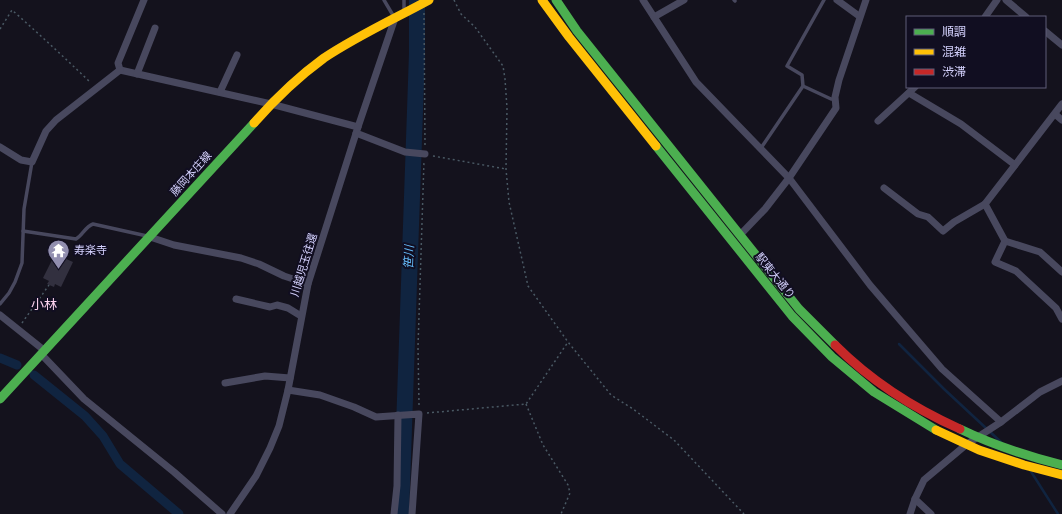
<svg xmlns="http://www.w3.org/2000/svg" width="1062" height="514" viewBox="0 0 1062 514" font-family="'Nunito Sans','Noto Sans JP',sans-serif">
  <rect width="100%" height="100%" fill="#14121d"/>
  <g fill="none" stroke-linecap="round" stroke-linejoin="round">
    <g stroke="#102440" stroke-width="2.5">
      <path d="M 899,344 L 944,389 L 1002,443"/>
      <path d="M 1030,470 L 1058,514"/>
    </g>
    <g stroke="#102440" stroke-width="9">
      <path d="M 0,358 L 17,365"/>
      <path d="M 34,375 L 85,416 L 103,436 L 120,464 L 179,514"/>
    </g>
    <path stroke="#102440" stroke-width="16" d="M 401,514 L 417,53 L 417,0"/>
  </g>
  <path fill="#32303f" d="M 55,254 L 73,262 L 61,287 L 55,284 L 54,287 L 47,284 L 49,281 L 43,278 Z"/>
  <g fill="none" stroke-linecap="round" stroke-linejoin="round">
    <g stroke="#4a5964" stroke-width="1.5" stroke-dasharray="2 3" stroke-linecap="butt">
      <path d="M 454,0 L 461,14 L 475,27 L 503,66 L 505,79 L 507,108 L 506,169 L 509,202 L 528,286 L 568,342 L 611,395 L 633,409 L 674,440 L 744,514"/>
      <path d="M 424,13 L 425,146"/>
      <path d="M 0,29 L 12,10 C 39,34 65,58 91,83"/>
      <path d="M 433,156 L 506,169"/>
      <path d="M 22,323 L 49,285"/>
      <path d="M 526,404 L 543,445 L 568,485 L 570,493 L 561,514"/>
      <path d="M 419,405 L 418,347 L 424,161"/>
      <path d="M 427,413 L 526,404 L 568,342"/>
    </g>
    <g stroke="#48485e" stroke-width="3.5">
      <path d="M 384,0 L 394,17"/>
      <path d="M 734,0 L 735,1"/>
      <path d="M 404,11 L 404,0"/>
      <path d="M 803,86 L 831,99 L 835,99"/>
      <path d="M 761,148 L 803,86 L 802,75 L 787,66 L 824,0"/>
      <path d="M 23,231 L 76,239 C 83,235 85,227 93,224 L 147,236"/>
      <path d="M 0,304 L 9,293 L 15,282 L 22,263 L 24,209 L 32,162"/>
    </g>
    <g stroke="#48485e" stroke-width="7">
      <path d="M 643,0 L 696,82 L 789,178 L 870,285 L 942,369 L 1001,422"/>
      <path d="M 837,0 L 859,16"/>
      <path d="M 1006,0 L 1026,17"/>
      <path d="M 654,17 L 684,0"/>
      <path d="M 985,17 L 997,0"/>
      <path d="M 1045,31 L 1062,45"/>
      <path d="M 120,70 L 271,104 L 358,127"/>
      <path d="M 120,70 L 118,63 L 144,0"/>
      <path d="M 137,74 L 155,28"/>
      <path d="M 220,92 L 237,55"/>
      <path d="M 909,93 L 961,124 L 1015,165"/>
      <path d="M 1062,104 L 985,204 L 1005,241 L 1040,252 L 1062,272"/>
      <path d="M 1055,114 L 1062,120"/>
      <path d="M 878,121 L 915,87"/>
      <path d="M 356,133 L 405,152 L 425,154"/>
      <path d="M 0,147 L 21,160 L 32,162 L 46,131 L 56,120 L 120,70"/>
      <path d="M 884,188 L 918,214 L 928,217 L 943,231 L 954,222 L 985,204"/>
      <path d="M 740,235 L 765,209 L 789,178 L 836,108 L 835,97 L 839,80 L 866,0"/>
      <path d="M 150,237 L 174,245 L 241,258 L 259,264 L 284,276 L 308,284"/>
      <path d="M 1005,241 L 995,262 L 1016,271 L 1056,308 L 1062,319"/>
      <path d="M 236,299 L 270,307 L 277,305 L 288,308 L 301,316"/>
      <path d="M 0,315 L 45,351"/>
      <path d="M 42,355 L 84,399 L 174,472 L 222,514"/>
      <path d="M 225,383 L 265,376 L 290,378"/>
      <path d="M 288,390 L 320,395 L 354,407 L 376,417 L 419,414 L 412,514"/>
      <path d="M 915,499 L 931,514"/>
      <path d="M 230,514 L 256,476 L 270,448 L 279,426 L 288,390 L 308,284 L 358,127 L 395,18"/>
      <path d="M 394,514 L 397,486 L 398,415"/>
      <path d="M 910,514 L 915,499 L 924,480 L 967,444 L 1001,422 L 1040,392 L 1062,381"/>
    </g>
    <g stroke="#4caf50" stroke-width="9">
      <path d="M 556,0 L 577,31 L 799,309 L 835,345"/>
      <path d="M 656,146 L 792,316 L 832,357 L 874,392 L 936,430"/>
      <path d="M 0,399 L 254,123"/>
      <path d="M 960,429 C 993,445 1027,456 1062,465"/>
    </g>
    <g stroke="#ffc107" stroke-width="9">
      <path d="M 542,0 L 569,37 L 656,146"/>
      <path d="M 254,123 C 275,99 298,77 324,58 C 357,36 394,19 429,0"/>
      <path d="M 936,430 L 979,450 L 1024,465 L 1062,475"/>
    </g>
    <path stroke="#c62828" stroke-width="9" d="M 835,345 C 871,381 915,409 960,429"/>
  </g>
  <defs>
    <symbol id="temple-pin" viewBox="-11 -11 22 30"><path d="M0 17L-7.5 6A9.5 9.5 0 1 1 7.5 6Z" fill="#918eaf" stroke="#110e21"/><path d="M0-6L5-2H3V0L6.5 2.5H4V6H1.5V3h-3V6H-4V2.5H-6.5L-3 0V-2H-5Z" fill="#fff"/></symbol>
  </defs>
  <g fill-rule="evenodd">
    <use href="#temple-pin" x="46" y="238" width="25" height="34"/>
  </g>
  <g text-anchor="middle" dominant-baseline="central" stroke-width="4" stroke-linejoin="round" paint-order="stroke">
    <g font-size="11" fill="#d4d1fd" stroke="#110e21">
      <text transform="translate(191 174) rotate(-48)">藤岡本庄線</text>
      <text transform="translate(304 265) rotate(-73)">川越児玉往還</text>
      <text transform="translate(775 276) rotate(51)">駅東大通り</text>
    </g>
    <g font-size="11" fill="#d4d1fd" stroke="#110e21" text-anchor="start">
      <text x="74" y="250">寿楽寺</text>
    </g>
    <g font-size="12" font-style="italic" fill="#64baf8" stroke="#110e21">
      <text transform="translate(409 257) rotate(-88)">笹川</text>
    </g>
    <g font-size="13" fill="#fdd3ef" stroke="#110e21">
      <text x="44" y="305">小林</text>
    </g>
  </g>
  <rect x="906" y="16" width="140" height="72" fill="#110e21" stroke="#5f5c79"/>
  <rect x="914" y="29" width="20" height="6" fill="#4caf50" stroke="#5f5c79"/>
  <text x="942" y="36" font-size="12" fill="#d4d1fd">順調</text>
  <rect x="914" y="49" width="20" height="6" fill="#ffc107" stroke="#5f5c79"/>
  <text x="942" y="56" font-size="12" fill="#d4d1fd">混雑</text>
  <rect x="914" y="69" width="20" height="6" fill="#c62828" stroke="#5f5c79"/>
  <text x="942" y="76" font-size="12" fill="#d4d1fd">渋滞</text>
</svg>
